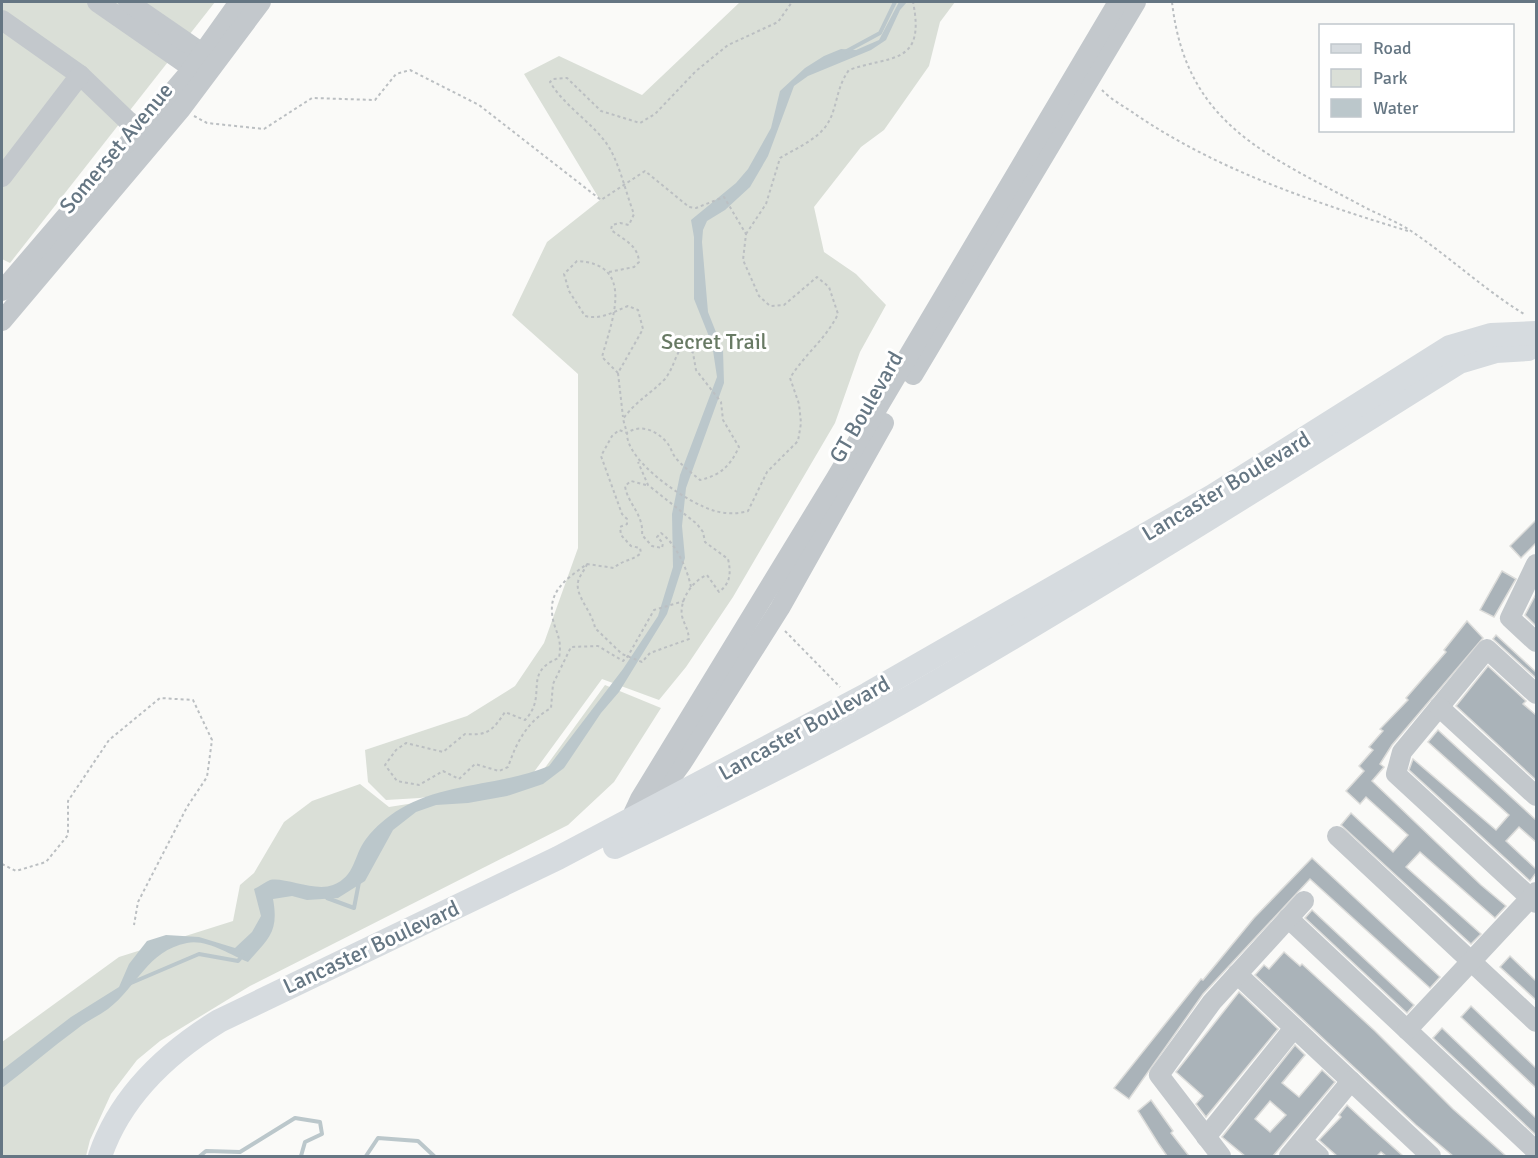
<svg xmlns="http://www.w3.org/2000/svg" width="1538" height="1158" viewBox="0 0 1538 1158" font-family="Signika,sans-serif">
  <rect width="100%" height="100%" fill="#fafaf8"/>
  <g fill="#dadfd7">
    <path d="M 2,2 L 215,2 L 10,263 L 2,259 Z"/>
    <path d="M 740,2 L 955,2 L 940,22 L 929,66 L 884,130 L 861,147 L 814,207 L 824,252 L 856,274 L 886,305 L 860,352 L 835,423 L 733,597 L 686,667 L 659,700 L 602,679 L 531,776 L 495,786 L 420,798 L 386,800 L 368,782 L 365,750 L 467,716 L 515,686 L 544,643 L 578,548 L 578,374 L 512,315 L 547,242 L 600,200 L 524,74 L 559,56 L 642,95 Z"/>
    <path d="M 605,685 L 661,708 L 614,782 L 568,825 L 250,986 L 160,1041 L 137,1060 L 111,1094 L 90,1140 L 86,1156 L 2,1156 L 2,1042 L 119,957 L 233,921 L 240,885 L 254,873 L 284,822 L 312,801 L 360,784 L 389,807 L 471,794 L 539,776 Z"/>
  </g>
  <path fill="#bbc7cb" d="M 899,2 L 907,2 L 900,10 L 886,40 L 871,50 L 808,76 L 794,86 L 768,156 L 750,187 L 725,210 L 707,221 L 703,230 L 702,242 L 708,312 L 723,350 L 724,383 L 686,488 L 682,526 L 685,558 L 667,614 L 619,692 L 601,713 L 564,768 L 543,784 L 507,796 L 468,803 L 436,805 L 416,812 L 393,830 L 365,881 L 338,898 L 307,900 L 292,896 L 273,899 C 279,932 269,938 248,962 C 230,955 207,939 187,943 C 147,951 138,986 108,1009 C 98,1016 87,1021 77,1029 C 51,1048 27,1069 2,1088 L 2,1070 L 71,1017 L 119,987 L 129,964 L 147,941 L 166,935 L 199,937 L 235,948 L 252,932 L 261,916 L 254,889 C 259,887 265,882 270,880 C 285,877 315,892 333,885 C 356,876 353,856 366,839 C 375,827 388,816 400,809 C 445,782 501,786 549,766 L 623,669 L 658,616 L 673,567 L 672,514 L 680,475 L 717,377 L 712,344 L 694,299 L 694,237 L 691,220 L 736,183 L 748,169 L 771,128 L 780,91 L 805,68 L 824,56 L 841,49 L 856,50 L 879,40 Z"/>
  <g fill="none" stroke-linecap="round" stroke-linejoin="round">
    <g stroke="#bbc7cb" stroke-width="4">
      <path d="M 845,52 L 880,33 L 895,2"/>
      <path d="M 327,898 L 354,908 L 359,882"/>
      <path d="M 131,983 L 199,954 L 238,961 L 243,955"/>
      <path d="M 200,1156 L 206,1151 L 240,1152 L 295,1118 L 320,1122 L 322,1134 L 305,1142 L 301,1156"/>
      <path d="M 366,1156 L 378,1138 L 418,1141 L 434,1156"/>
    </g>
  </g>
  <g fill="#aab3b9" stroke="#dcdcda" stroke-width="1.5" fill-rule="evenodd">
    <path d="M 1536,520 L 1536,543 L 1521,558 L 1510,546 Z"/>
    <path d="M 1502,571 L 1516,579 L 1494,617 L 1480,610 Z"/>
    <path d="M 1536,594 L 1536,626 L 1525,615 Z"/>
    <path d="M 1467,621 L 1483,638 L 1392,745 L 1380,764 L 1384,767 L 1372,781 L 1481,885 L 1506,906 L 1495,918 L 1420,852 L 1406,867 L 1481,934 L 1471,944 L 1341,825 L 1351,813 L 1393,852 L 1408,835 L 1366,797 L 1360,804 L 1346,791 L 1364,771 L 1359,766 L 1373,750 L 1369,747 L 1383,731 L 1380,729 L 1408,700 L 1406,698 L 1446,652 L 1444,650 Z"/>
    <path d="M 1496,635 L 1536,672 L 1536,678 L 1493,639 Z"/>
    <path d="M 1488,666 L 1526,701 L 1523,704 L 1536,715 L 1536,780 L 1456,706 Z"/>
    <path d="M 1438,730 L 1536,820 L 1536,842 L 1519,827 L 1506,841 L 1536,869 L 1536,873 L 1530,881 L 1409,770 L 1413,759 L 1496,830 L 1509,815 L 1428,742 Z"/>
    <path d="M 1312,858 L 1440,977 L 1430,988 L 1310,879 L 1203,994 L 1129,1099 L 1114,1088 L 1201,979 L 1203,980 L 1254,918 Z"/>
    <path d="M 1312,910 L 1414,1005 L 1407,1013 L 1305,918 Z"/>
    <path d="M 1284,952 L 1300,966 L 1302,964 L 1375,1031 L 1453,1109 L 1506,1156 L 1453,1156 L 1416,1125 L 1255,975 L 1264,965 L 1269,969 Z"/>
    <path d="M 1510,956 L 1536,981 L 1536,1000 L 1500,967 Z"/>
    <path d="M 1239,992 L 1278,1029 L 1206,1117 L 1196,1104 L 1203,1096 L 1176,1072 Z"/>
    <path d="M 1471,1006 L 1536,1068 L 1536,1088 L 1461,1017 Z"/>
    <path d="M 1442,1028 L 1536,1118 L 1536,1135 L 1433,1038 Z"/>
    <path d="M 1295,1045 L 1305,1055 L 1282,1083 L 1299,1097 L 1322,1070 L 1335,1082 L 1273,1156 L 1245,1156 L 1222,1137 ZM 1270,1101 L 1286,1115 L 1270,1132 L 1255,1119 Z"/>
    <path d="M 1151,1100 L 1173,1131 L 1171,1133 L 1189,1156 L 1167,1156 L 1158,1143 L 1138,1111 Z"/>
    <path d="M 1347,1105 L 1374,1130 L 1403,1156 L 1386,1156 L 1381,1152 L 1377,1156 L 1337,1156 L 1319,1140 L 1341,1117 L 1339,1115 Z"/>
  </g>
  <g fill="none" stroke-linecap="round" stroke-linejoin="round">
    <g stroke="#bbbfc2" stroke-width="2" stroke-dasharray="3 3" stroke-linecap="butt">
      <path d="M 1172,2 C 1186,126 1268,155 1366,208 C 1382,216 1400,223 1414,233 C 1452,259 1485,290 1524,314"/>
      <path d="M 1102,90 C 1110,99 1125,107 1135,114 C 1217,170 1313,202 1408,231"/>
      <path d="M 194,116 L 207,123 L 264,129 L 312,98 L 375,100 L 396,74 L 410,70 L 479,105 L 601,200 L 645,171 L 689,207 L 696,208 L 724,197 L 746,234 L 743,260 L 759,296 L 770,306 L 784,305 L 817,277 L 829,287 L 838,314 C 826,339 804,355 790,378 L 799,404 L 801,423 L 798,441 L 767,472 L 748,511 C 738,514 725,514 715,511 C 689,504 626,462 627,433 C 641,423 658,431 668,444 C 671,448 672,453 675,457 C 682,466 692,473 700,480 C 721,475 730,466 739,447 L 723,420 L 721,402 L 696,370 L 693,353 L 685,343 C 675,353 674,369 664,380 C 649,395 636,401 623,419 L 627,433 L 619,430 L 612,436 L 601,456 L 622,514 L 627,519 L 627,524 L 620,527 L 621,535 L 631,546 L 640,548 L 641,553 C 632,561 622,560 614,568 L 587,564 C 571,576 550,588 552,612 C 553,631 563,635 559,658 C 521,673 549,695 525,720 L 505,712 C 493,730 488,736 465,734 L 443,752 L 406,743 L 396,750 L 385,765 L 397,781 L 419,785 L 443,771 L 459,779 L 475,764 L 499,771 L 508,767 C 517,741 527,722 551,708 L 553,684 L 571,647 L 598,646 L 623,661 L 628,656 L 654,610 L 684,601"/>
      <path d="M 746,234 L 766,204 L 780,158 C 795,149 816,140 826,126 C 838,109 835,89 849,70 C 890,55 926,66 913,2"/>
      <path d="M 609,272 L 634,267 L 639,262 C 638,245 624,240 611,230 L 612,225 L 620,223 L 629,225 L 634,214 C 625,191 619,159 604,140 C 588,120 563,104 550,82 L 553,79 L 567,78 L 601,111 L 640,123 L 655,114 L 696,71 L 728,45 L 778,22 L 792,2"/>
      <path d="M 618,373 L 602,357 C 612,320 636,264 577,261 L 564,274 L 569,291 L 585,316 C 601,320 613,312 628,306 L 638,310 L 643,329 L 618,373 L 623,417"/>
      <path d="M 646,485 L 631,481 L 625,486 C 628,505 644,514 642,535 L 652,546 L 662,548 L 663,543 L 657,537 L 661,533 C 676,544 687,568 691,587"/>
      <path d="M 587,564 C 585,570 579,576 578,582 C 575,596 593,613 595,628 L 622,654 L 642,662 L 650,653 L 689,639 C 688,628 684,624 682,616 C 679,600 693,580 707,575 L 719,592 C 731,583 731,572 728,559 L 705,542 L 703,532 L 697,524 L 648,485 L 638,462"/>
      <path d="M 785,631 L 840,687"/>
      <path d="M 2,864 L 16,871 L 46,862 L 68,835 L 68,801 L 109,740 L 160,698 L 193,700 L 212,740 L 207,777 L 187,807 L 138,902 L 134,925"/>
    </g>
    <g stroke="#c3c8cc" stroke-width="20">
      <path d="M 97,2 L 192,68"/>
      <path d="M 128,2 L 202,53"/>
      <path d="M 2,20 L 80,75 L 127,120 L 150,137"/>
      <path d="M 2,177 L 80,75"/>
      <path d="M 2,291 L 187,75 L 239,2"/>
      <path d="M 2,321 L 181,109 L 261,2"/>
      <path d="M 913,375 L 1136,2"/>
      <path d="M 1536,564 L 1510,618 L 1536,642"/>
      <path d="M 1536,694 L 1487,649 L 1402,752 L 1396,774 L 1536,903"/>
      <path d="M 1439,707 L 1536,796"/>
      <path d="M 648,810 L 682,763 L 780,608 L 884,423"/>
      <path d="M 627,827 L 640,799 L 836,478 L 1118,2"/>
      <path d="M 1337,836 L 1536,1022"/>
      <path d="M 1288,918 L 1536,1151"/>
      <path d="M 1237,974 L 1431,1156"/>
      <path d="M 1407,1030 L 1536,892"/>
      <path d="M 1206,1137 L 1294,1028"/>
      <path d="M 1302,1141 L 1319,1156"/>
      <path d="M 1221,1156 L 1159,1075 L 1212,1002 L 1304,901"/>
      <path d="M 1289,1156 L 1351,1081"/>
    </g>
    <g stroke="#d6dbdf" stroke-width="24">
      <path d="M 615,847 C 716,799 818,750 916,694 C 1100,588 1279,475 1459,362 L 1496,351 L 1528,349"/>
      <path d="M 100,1156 C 120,1097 167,1053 219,1021 L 558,858 L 868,694 L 1213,496 L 1450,347 L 1491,335 L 1536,333"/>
    </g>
  </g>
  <g text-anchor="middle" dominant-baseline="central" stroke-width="6" stroke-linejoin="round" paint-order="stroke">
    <g font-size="22" fill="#657683" stroke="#fff">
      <text transform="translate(116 148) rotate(-50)">Somerset Avenue</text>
      <text transform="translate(866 407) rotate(-60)">GT Boulevard</text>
      <text transform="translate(1226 486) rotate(-31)">Lancaster Boulevard</text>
      <text transform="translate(804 728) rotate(-29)">Lancaster Boulevard</text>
      <text transform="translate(371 947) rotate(-25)">Lancaster Boulevard</text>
    </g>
    <g font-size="22" fill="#687a64" stroke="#fff">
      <text x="714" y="341">Secret Trail</text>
    </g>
  </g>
  <rect width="1538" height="1158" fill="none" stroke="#657683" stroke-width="6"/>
  <rect x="1319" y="24" width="195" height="108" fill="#ffffff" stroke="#c1c8cd" stroke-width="1.5"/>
  <rect x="1331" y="44" width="30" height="9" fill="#d6dbdf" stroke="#c1c8cd" stroke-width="1.5"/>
  <text x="1373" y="54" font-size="18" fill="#657683">Road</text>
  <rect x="1331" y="69" width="30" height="18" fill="#dadfd7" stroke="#c1c8cd" stroke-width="1.5"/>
  <text x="1373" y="84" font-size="18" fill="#657683">Park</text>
  <rect x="1331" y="99" width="30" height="18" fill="#bbc7cb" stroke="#c1c8cd" stroke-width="1.5"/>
  <text x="1373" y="114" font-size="18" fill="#657683">Water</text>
</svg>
